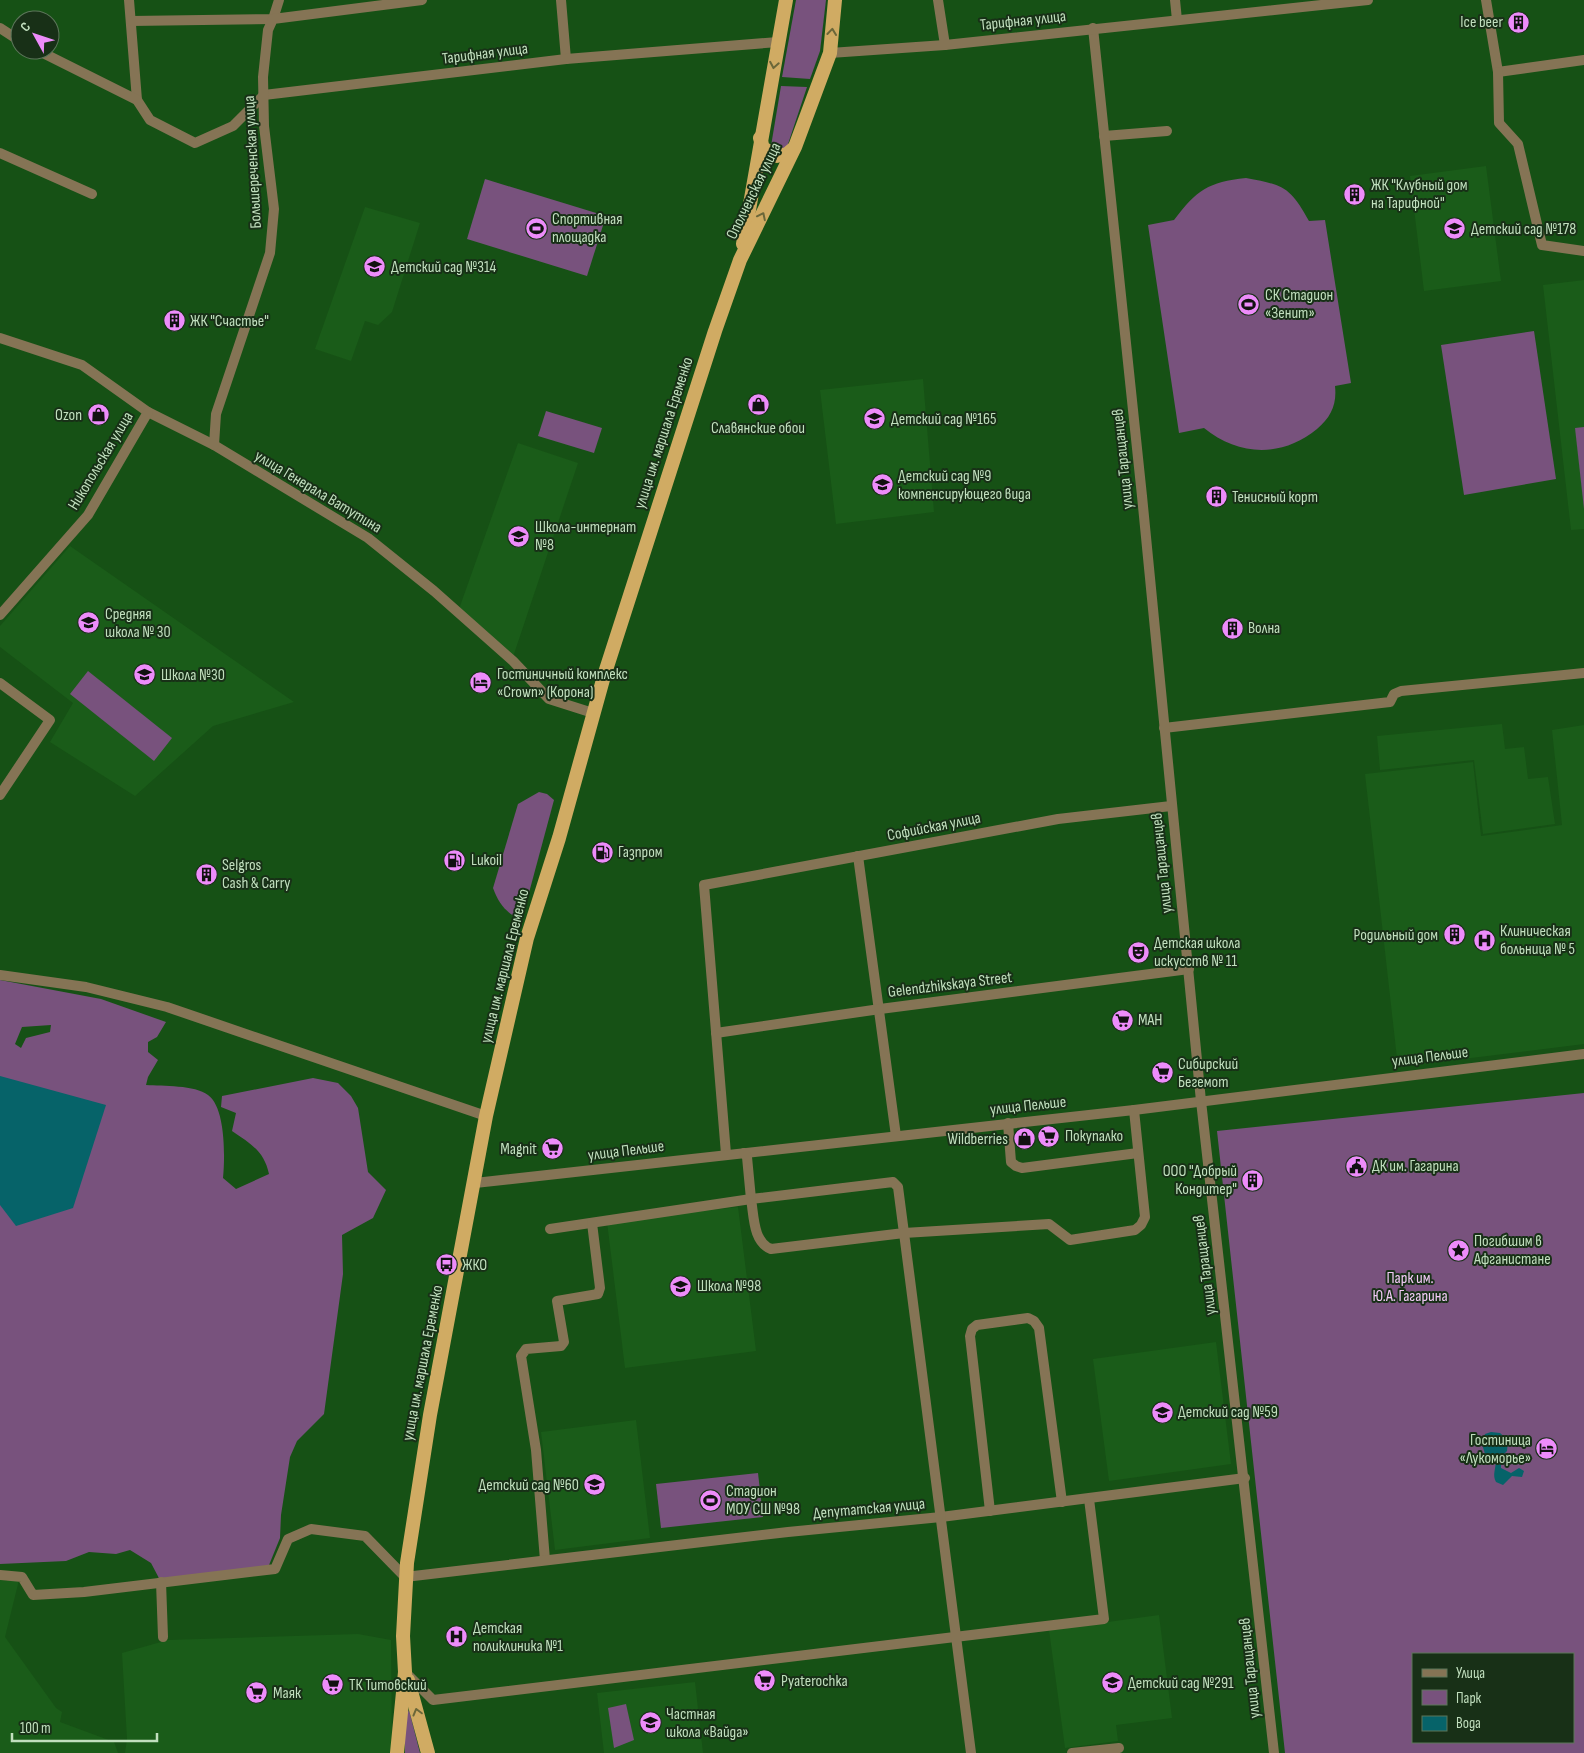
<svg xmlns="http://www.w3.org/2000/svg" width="1584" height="1753" viewBox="0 0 1584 1753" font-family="'Sofia Sans Condensed',sans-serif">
  <rect width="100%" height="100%" fill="#165115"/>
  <g fill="#1a5c19">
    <path d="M 1486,166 L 1501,281 L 1424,291 L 1410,176 Z"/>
    <path d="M 365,207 L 420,223 L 392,312 L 378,325 L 365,321 L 351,361 L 315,349 Z"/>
    <path d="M 1584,280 L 1584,529 L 1571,530 L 1543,285 Z"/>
    <path d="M 923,379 L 934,512 L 836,524 L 820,390 Z"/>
    <path d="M 518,443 L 578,463 L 513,657 L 459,609 Z"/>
    <path d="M 70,546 L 294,702 L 213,726 L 135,796 L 50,742 L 73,703 L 0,647 L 0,626 Z"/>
    <path d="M 1502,724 L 1505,749 L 1524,747 L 1528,779 L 1548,777 L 1555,824 L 1483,834 L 1474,760 L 1380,770 L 1377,736 Z"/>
    <path d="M 1584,725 L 1584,1044 L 1398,1067 L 1365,774 L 1473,762 L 1481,836 L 1562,825 L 1552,730 Z"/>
    <path d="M 738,1207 L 756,1351 L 625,1368 L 607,1222 Z"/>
    <path d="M 1216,1342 L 1231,1464 L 1109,1481 L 1093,1359 Z"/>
    <path d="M 636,1420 L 650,1538 L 555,1550 L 541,1432 Z"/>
    <path d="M 8,1578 L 19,1580 L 5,1637 L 56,1708 L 62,1712 L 60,1722 L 114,1742 L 118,1753 L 0,1753 L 0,1580 L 7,1581 Z"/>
    <path d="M 1159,1615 L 1172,1718 L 1116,1725 L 1118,1741 L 1065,1748 L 1049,1630 Z"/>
    <path d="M 358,1634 L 391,1640 L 392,1753 L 125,1753 L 127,1739 L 122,1653 L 168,1640 Z"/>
    <path d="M 695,1682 L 703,1753 L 604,1753 L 597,1693 Z"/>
  </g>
  <g fill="#78527d" fill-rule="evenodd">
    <path d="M 796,0 L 826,0 L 820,51 L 810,79 L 782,77 Z"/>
    <path d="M 781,86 L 807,87 L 787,147 L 778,151 L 771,146 Z"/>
    <path d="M 1246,178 C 1284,185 1290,187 1309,221 L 1325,220 L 1351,383 L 1335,386 C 1337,405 1331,417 1317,429 C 1282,458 1238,456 1204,428 L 1179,433 L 1148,225 L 1174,220 C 1197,190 1208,182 1246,178 Z"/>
    <path d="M 485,179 L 606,216 L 587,276 L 467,239 Z"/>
    <path d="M 1534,331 L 1556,479 L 1464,495 L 1441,345 Z"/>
    <path d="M 546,411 L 602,428 L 594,453 L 538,436 Z"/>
    <path d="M 1584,427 L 1584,509 L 1575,428 Z"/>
    <path d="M 88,671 L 172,738 L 154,761 L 70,694 Z"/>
    <path d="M 539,792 L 547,794 L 554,800 L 523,915 L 519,919 C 505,912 498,902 493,888 L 518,804 Z"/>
    <path d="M 0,980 L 101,999 L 166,1022 L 157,1037 L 148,1042 L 148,1052 L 158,1060 L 148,1077 L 146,1085 C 163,1086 195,1085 208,1095 C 226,1108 225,1158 223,1178 L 236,1189 L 269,1174 C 264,1151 251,1144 232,1131 L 236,1113 L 221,1107 L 222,1096 L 313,1078 L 338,1083 L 351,1096 L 358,1108 L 368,1172 L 386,1190 L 373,1218 L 342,1235 L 343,1274 L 324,1414 L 297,1441 L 290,1457 L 281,1515 L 280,1538 L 267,1570 L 161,1582 L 151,1563 L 130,1550 L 116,1554 L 89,1552 L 66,1561 L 0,1564 ZM 51,1025 L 50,1032 L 26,1038 L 21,1048 L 15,1044 L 22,1027 Z"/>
    <path d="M 1584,1093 L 1584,1753 L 1285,1753 L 1217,1131 ZM 1413,1654 L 1573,1654 L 1573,1742 L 1413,1742 Z"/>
    <path d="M 758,1473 L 763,1517 L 661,1528 L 656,1484 Z"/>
    <path d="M 626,1704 L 634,1740 L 614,1748 L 608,1708 Z"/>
    <path d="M 409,1710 L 420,1753 L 405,1753 L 405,1718 Z"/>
  </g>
  <g fill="#066369">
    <path d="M 0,1076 L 106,1105 L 73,1208 L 16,1226 L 0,1205 Z"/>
    <path d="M 1491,1432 L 1500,1433 L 1508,1440 L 1507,1451 L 1501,1457 L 1501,1468 L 1511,1473 L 1519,1468 L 1524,1471 L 1522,1477 L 1512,1476 L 1503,1485 L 1496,1482 C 1492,1475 1496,1468 1496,1460 L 1485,1454 L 1482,1444 L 1485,1434 Z"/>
  </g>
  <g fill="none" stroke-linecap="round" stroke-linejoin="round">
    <g stroke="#857455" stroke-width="10">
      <path d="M 129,0 L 137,100"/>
      <path d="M 561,0 L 566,59"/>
      <path d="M 938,0 L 945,45"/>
      <path d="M 1175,0 L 1177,20"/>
      <path d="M 1486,0 L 1498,72 L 1584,60"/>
      <path d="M 131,21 L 273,19 L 279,0"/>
      <path d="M 0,28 L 20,41"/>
      <path d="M 37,50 L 137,100 L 150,120 L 195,143 L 233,126 L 264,95 L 566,59 L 778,42"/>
      <path d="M 1498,72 L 1499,123 L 1518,144 L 1542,245 L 1584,251"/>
      <path d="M 1104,136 L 1167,131"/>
      <path d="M 0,153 L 92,194"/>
      <path d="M 0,338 L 82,365 L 148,412 L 214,445 L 368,538 L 434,591 L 513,661 L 549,699 L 593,713"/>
      <path d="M 214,445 L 216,414 L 270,253 L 274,209 L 264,126 L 263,77 L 268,30 L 273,19 L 422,0"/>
      <path d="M 0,615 L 88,515 L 148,412"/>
      <path d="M 0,683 L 50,720 L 0,795"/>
      <path d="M 1164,728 L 1390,702 L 1394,694 L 1401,691 L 1584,673"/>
      <path d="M 858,856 L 896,1136"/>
      <path d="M 0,975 L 86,987 L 167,1007 L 486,1116"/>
      <path d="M 716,1033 L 880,1009 L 1189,969"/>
      <path d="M 1008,1123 L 1011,1162 L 1016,1166 L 1022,1168 L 1138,1153"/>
      <path d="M 726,1154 L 704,885 L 1058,819 L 1171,806"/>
      <path d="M 893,1182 L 898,1187 L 904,1233 L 771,1249 C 753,1242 754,1216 751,1199 Z"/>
      <path d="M 475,1183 L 1134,1110 L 1584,1054"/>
      <path d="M 550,1229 L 751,1199 L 747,1157 L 744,1153"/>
      <path d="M 990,1511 L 970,1336 L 972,1329 L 977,1325 L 1028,1318 L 1034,1321 L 1039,1328 L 1062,1502"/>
      <path d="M 545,1560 L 536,1450 L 521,1356 L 526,1349 L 561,1346 L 564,1342 L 557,1301 L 598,1294 L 600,1288 L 592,1223"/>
      <path d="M 0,1575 L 22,1577 L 33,1595 L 84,1592 L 275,1569 L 288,1539 L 311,1529 L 365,1536 L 405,1577 L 788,1532 L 941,1517 L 1245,1478"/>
      <path d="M 161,1582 L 163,1637"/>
      <path d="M 406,1673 L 433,1700 L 1104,1619 L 1089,1499"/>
      <path d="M 971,1753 L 904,1233 L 1049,1224 L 1070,1240 L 1135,1230 L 1141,1225 L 1145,1217 L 1134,1110"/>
      <path d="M 1072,1753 L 1119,1748"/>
    </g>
    <g stroke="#857455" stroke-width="10">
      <path d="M 1093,28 L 1142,496 L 1201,1101 L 1274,1753"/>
      <path d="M 830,53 L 945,45 L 1368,0"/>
    </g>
    <g stroke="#d0ab63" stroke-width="14">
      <path d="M 760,138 L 763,148 L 777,156 L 787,154 L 794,148"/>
      <path d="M 743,244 L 786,0"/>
      <path d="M 408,1680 L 428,1753"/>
      <path d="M 397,1753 L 405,1672 L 403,1636 L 407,1563 L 430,1415 L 486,1116 L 527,938 L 559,838 L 604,676 L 715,331 L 740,260 L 795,147 L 830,53 L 835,0"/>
    </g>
  </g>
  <defs><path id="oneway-chevron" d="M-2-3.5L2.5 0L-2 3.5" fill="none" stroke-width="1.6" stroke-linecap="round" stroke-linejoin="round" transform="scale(1.25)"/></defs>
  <g stroke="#6b6739">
    <use href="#oneway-chevron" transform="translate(832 32) rotate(-84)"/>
    <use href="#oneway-chevron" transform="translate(774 65) rotate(100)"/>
    <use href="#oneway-chevron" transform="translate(762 216) rotate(-64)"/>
    <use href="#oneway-chevron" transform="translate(417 1712) rotate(-105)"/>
  </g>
  <defs>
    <symbol id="building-disc" viewBox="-11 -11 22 22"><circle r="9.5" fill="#ed8cfa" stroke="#183017"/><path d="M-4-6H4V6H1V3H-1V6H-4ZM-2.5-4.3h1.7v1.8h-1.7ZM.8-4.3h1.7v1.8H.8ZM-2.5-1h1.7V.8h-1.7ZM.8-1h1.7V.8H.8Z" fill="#111"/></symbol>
    <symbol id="stadium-disc" viewBox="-11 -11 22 22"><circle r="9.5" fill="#ed8cfa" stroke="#183017"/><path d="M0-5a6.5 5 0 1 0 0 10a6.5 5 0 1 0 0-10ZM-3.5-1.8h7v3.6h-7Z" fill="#111"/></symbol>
    <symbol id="school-disc" viewBox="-11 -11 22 22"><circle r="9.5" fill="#ed8cfa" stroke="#183017"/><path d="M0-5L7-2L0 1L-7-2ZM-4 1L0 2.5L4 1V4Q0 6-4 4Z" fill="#111"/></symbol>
    <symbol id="shop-disc" viewBox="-11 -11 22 22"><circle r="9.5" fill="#ed8cfa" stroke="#183017"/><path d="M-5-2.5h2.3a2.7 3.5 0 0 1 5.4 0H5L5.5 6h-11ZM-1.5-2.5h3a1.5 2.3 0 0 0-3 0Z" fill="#111"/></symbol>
    <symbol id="hotel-disc" viewBox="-11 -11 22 22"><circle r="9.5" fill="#ed8cfa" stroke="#183017"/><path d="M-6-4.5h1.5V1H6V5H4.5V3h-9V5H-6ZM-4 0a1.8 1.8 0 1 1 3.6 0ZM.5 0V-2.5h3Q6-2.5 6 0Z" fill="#111"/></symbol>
    <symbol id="fuel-disc" viewBox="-11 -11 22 22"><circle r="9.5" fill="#ed8cfa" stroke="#183017"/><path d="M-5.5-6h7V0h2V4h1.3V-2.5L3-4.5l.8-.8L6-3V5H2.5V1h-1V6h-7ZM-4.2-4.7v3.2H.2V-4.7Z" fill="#111"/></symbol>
    <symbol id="hospital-disc" viewBox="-11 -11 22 22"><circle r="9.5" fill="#ed8cfa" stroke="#183017"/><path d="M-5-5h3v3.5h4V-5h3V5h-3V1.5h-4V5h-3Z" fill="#111"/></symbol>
    <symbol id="theatre-disc" viewBox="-11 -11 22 22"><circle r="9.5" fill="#ed8cfa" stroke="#183017"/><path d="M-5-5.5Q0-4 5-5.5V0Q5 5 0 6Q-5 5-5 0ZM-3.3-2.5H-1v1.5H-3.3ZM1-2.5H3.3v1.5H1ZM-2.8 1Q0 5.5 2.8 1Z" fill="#111"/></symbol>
    <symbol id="supermarket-disc" viewBox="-11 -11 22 22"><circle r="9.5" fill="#ed8cfa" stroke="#183017"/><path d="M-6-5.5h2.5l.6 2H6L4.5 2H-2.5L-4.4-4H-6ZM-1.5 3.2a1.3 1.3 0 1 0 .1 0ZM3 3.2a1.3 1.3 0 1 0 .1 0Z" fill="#111"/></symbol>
    <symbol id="civic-disc" viewBox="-11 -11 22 22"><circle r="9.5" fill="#ed8cfa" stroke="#183017"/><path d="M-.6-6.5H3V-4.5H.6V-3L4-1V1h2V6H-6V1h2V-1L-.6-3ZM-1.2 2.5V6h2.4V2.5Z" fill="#111"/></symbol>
    <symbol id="sight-disc" viewBox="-11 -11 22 22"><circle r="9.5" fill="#ed8cfa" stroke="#183017"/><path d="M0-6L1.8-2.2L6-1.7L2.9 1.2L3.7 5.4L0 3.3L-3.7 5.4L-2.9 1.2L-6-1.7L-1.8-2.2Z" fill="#111"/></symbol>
    <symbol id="bus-disc" viewBox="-11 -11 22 22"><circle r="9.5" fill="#ed8cfa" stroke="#183017"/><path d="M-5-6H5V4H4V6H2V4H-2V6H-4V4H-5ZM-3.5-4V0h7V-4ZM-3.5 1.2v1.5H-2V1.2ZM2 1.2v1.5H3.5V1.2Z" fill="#111"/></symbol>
  </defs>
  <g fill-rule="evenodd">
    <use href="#building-disc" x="1506" y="10" width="25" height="25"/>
    <use href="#building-disc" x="1342" y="182" width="25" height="25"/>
    <use href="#stadium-disc" x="524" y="216" width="25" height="25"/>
    <use href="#school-disc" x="1442" y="216" width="25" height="25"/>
    <use href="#school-disc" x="362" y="254" width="25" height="25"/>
    <use href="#stadium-disc" x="1236" y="292" width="25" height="25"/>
    <use href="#building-disc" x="162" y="308" width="25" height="25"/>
    <use href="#shop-disc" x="746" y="392" width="25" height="25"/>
    <use href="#shop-disc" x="86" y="402" width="25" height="25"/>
    <use href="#school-disc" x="862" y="406" width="25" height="25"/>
    <use href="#school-disc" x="870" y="472" width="25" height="25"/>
    <use href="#building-disc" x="1204" y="484" width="25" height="25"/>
    <use href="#school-disc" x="506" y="524" width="25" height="25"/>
    <use href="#school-disc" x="76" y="610" width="25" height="25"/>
    <use href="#building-disc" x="1220" y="616" width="25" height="25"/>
    <use href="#school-disc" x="132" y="662" width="25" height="25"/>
    <use href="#hotel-disc" x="468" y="670" width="25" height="25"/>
    <use href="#fuel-disc" x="590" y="840" width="25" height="25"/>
    <use href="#fuel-disc" x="442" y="848" width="25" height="25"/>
    <use href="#building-disc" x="194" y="862" width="25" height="25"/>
    <use href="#building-disc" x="1442" y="922" width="25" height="25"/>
    <use href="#hospital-disc" x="1472" y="928" width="25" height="25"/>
    <use href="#theatre-disc" x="1126" y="940" width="25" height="25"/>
    <use href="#supermarket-disc" x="1110" y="1008" width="25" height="25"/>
    <use href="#supermarket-disc" x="1150" y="1060" width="25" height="25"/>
    <use href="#supermarket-disc" x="1036" y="1124" width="25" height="25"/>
    <use href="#shop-disc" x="1012" y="1126" width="25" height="25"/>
    <use href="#supermarket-disc" x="540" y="1136" width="25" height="25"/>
    <use href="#civic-disc" x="1344" y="1154" width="25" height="25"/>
    <use href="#building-disc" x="1240" y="1168" width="25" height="25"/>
    <use href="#sight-disc" x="1446" y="1238" width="25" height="25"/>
    <use href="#bus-disc" x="434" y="1252" width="25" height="25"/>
    <use href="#school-disc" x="668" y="1274" width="25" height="25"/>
    <use href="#school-disc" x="1150" y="1400" width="25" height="25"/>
    <use href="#hotel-disc" x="1534" y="1436" width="25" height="25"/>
    <use href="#school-disc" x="582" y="1472" width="25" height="25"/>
    <use href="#stadium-disc" x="698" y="1488" width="25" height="25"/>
    <use href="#hospital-disc" x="444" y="1624" width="25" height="25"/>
    <use href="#supermarket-disc" x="752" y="1668" width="25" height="25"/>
    <use href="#school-disc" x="1100" y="1670" width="25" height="25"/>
    <use href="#supermarket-disc" x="320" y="1672" width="25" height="25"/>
    <use href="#supermarket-disc" x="244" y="1680" width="25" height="25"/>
    <use href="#school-disc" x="638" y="1710" width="25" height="25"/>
  </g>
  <g text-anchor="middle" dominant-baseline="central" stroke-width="4" stroke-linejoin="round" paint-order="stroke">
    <g font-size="16" fill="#c1dfbe" stroke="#183017">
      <text transform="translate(1023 21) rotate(-6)">Тарифная улица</text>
      <text transform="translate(485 54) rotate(-7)">Тарифная улица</text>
      <text transform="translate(253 162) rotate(-93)">Большереченская улица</text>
      <text transform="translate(754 191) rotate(-64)">Ополченская улица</text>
      <text transform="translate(664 433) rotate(-72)">улица им. маршала Еременко</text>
      <text transform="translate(1123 459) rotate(-96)">улица Таращанцев</text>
      <text transform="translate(101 461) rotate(-59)">Никопольская улица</text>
      <text transform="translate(318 492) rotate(31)">улица Генерала Ватутина</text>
      <text transform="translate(934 827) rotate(-11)">Софийская улица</text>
      <text transform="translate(1162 863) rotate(-96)">улица Таращанцев</text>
      <text transform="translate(505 966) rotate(-76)">улица им. маршала Еременко</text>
      <text transform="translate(950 985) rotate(-7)">Gelendzhikskaya Street</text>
      <text transform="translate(1430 1057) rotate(-7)">улица Пельше</text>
      <text transform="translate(1028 1106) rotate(-6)">улица Пельше</text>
      <text transform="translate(626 1151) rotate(-7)">улица Пельше</text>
      <text transform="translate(1205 1265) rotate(-97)">улица Таращанцев</text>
      <text transform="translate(423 1363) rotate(-79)">улица им. маршала Еременко</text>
      <text transform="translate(869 1509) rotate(-5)">Депутатская улица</text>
      <text transform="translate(1250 1668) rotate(-96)">улица Таращанцев</text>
    </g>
    <g font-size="16" fill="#c1dfbe" stroke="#183017" text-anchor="start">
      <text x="1503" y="22" text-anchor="end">Ice beer</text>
      <text x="1371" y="185">ЖК "Клубный дом<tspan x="1371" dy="18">на Тарифной"</tspan></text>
      <text x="552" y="219">Спортивная<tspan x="552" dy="18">площадка</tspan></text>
      <text x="1471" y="229">Детский сад №178</text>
      <text x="391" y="267">Детский сад №314</text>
      <text x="1265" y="295">СК Стадион<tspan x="1265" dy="18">«Зенит»</tspan></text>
      <text x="190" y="321">ЖК "Счастье"</text>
      <text x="82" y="415" text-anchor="end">Ozon</text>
      <text x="891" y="419">Детский сад №165</text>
      <text x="758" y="428" text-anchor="middle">Славянские обои</text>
      <text x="898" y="476">Детский сад №9<tspan x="898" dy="18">компенсирующего вида</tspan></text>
      <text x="1232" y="497">Тенисный корт</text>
      <text x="535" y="527">Школа-интернат<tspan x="535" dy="18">№8</tspan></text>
      <text x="105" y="614">Средняя<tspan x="105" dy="18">школа № 30</tspan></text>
      <text x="1248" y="628">Волна</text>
      <text x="497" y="674">Гостиничный комплекс<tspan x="497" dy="18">«Crown» (Корона)</tspan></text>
      <text x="161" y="675">Школа №30</text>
      <text x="618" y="852">Газпром</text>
      <text x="471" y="860">Lukoil</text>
      <text x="222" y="865">Selgros<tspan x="222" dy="18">Cash &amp; Carry</tspan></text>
      <text x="1500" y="931">Клиническая<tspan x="1500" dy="18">больница № 5</tspan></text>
      <text x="1438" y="935" text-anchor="end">Родильный дом</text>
      <text x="1154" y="943">Детская школа<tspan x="1154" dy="18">искусств № 11</tspan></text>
      <text x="1138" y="1020">МАН</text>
      <text x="1178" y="1064">Сибирский<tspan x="1178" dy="18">Бегемот</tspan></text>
      <text x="1065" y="1136">Покупалко</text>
      <text x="1008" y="1139" text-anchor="end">Wildberries</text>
      <text x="537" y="1149" text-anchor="end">Magnit</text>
      <text x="1372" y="1166">ДК им. Гагарина</text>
      <text x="1237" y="1171" text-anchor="end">ООО "Добрый<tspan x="1237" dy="18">Кондитер"</tspan></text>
      <text x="1474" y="1241">Погибшим в<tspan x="1474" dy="18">Афганистане</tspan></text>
      <text x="462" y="1265">ЖКО</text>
      <text x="697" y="1286">Школа №98</text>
      <text x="1178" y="1412">Детский сад №59</text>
      <text x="1531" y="1440" text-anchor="end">Гостиница<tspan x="1531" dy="18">«Лукоморье»</tspan></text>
      <text x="579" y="1485" text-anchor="end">Детский сад №60</text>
      <text x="726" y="1491">Стадион<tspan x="726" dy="18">МОУ СШ №98</tspan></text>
      <text x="473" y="1628">Детская<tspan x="473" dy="18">поликлиника №1</tspan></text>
      <text x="781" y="1681">Pyaterochka</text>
      <text x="1128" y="1683">Детский сад №291</text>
      <text x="349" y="1685">ТК Титовский</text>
      <text x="273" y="1693">Маяк</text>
      <text x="666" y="1714">Частная<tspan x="666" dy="18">школа «Вайда»</tspan></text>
    </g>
    <g font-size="16" fill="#f4cbf8" stroke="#183017">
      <text x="1410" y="1278">Парк им.<tspan x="1410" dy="18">Ю.А. Гагарина</tspan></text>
    </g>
  </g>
  <rect x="1412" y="1653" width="162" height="90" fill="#183017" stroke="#5c765a"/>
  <rect x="1422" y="1669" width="25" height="8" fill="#857455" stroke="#5c765a"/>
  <text x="1456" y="1678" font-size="15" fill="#c1dfbe">Улица</text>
  <rect x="1422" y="1690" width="25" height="15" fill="#78527d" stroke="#5c765a"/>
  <text x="1456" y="1703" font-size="15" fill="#c1dfbe">Парк</text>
  <rect x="1422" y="1716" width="25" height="15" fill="#066369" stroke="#5c765a"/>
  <text x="1456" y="1728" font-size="15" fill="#c1dfbe">Вода</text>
  <g transform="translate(35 35) rotate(310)"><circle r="24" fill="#183017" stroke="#5c765a"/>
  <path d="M0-4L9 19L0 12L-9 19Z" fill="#ed8cfa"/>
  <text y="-8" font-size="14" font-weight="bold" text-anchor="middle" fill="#c1dfbe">С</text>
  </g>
  <path d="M12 1733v8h145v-8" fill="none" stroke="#c1dfbe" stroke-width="2.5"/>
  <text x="20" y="1733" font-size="15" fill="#c1dfbe" stroke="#183017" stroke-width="4" paint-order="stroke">100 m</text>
</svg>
